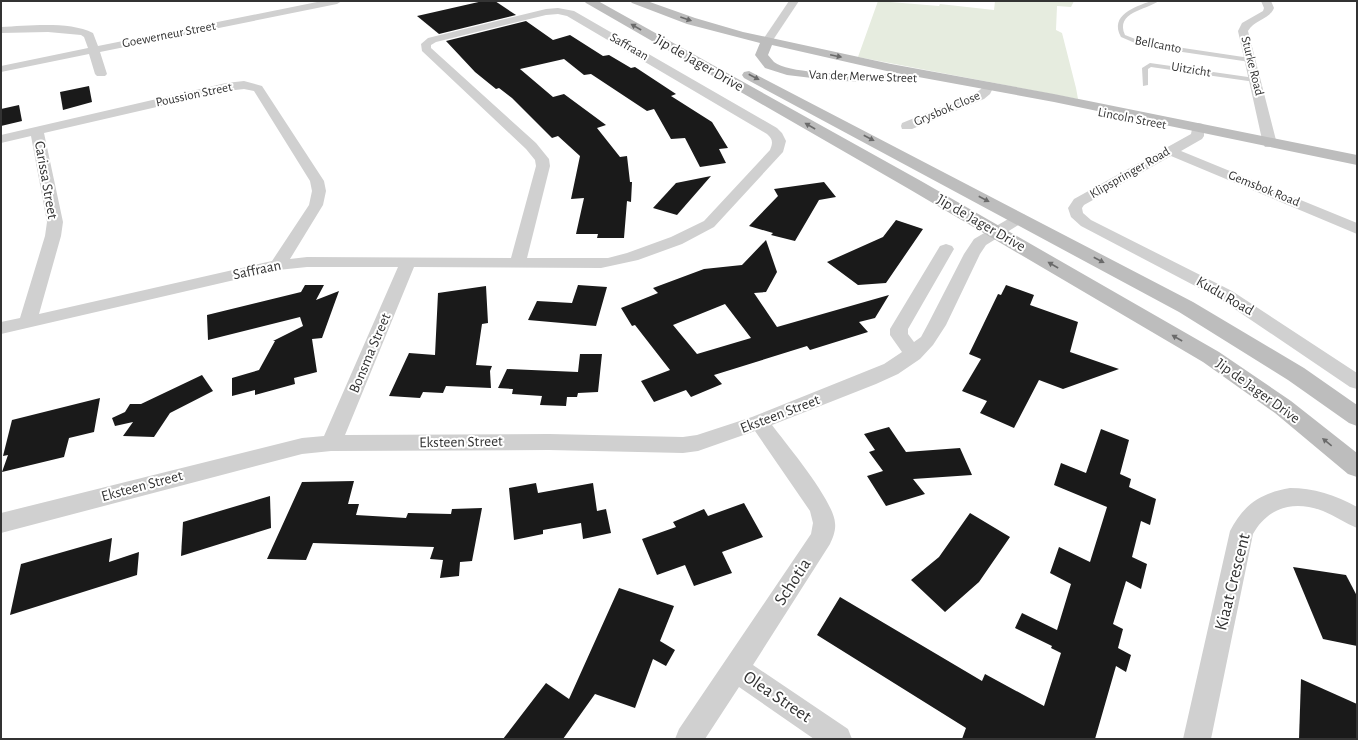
<svg xmlns="http://www.w3.org/2000/svg" width="1358" height="740" viewBox="0 0 1358 740" font-family="'Alegreya Sans',sans-serif">
  <rect width="100%" height="100%" fill="#fff"/>
  <path fill="#e6ecdf" d="M 878,1 L 939,6 L 940,4 L 994,10 L 995,1 L 1074,1 L 1071,7 L 1057,6 L 1056,30 L 1062,33 L 1076,88 L 1078,99 L 858,57 Z"/>
  <g fill="#1a1a1a" fill-rule="evenodd">
    <path d="M 483,1 L 495,1 L 516,15 L 439,34 L 417,16 Z"/>
    <path d="M 526,21 L 553,40 L 570,35 L 603,56 L 609,55 L 631,68 L 635,67 L 676,94 L 671,96 L 712,122 L 728,148 L 719,149 L 726,163 L 700,167 L 685,138 L 671,139 L 654,109 L 647,111 L 591,74 L 584,75 L 564,59 L 520,69 L 553,97 L 564,94 L 606,125 L 597,128 L 620,157 L 627,156 L 630,182 L 632,182 L 631,202 L 627,201 L 624,238 L 597,238 L 598,234 L 576,234 L 584,198 L 571,199 L 580,156 L 558,136 L 552,138 L 512,98 L 499,88 L 496,89 L 475,72 L 446,41 Z"/>
    <path d="M 89,86 L 92,102 L 63,110 L 60,92 Z"/>
    <path d="M 19,105 L 22,121 L 1,126 L 1,109 Z"/>
    <path d="M 711,176 L 677,215 L 653,208 L 676,183 Z"/>
    <path d="M 824,182 L 836,197 L 819,200 L 795,241 L 771,235 L 773,233 L 749,226 L 778,196 L 774,189 Z"/>
    <path d="M 896,220 L 923,229 L 886,283 L 858,285 L 827,262 L 883,237 Z"/>
    <path d="M 766,240 L 777,272 L 766,292 L 754,293 L 777,327 L 889,295 L 875,318 L 859,322 L 868,332 L 810,350 L 807,346 L 714,375 L 722,384 L 691,397 L 686,390 L 654,402 L 641,381 L 670,370 L 635,325 L 632,326 L 621,308 L 658,293 L 653,288 L 704,269 L 742,265 ZM 725,304 L 751,338 L 697,354 L 673,325 Z"/>
    <path d="M 305,285 L 324,285 L 316,300 L 339,291 L 322,338 L 312,339 L 317,372 L 294,378 L 295,384 L 255,395 L 255,390 L 232,396 L 232,378 L 259,370 L 275,341 L 273,341 L 303,326 L 300,317 L 208,340 L 207,315 L 301,292 Z"/>
    <path d="M 578,285 L 607,287 L 596,326 L 528,320 L 537,301 L 572,303 Z"/>
    <path d="M 1006,285 L 1034,295 L 1030,305 L 1078,322 L 1070,352 L 1119,369 L 1063,389 L 1039,380 L 1014,428 L 980,413 L 987,401 L 962,391 L 981,359 L 969,354 L 998,294 L 1001,295 Z"/>
    <path d="M 486,286 L 488,323 L 482,324 L 476,365 L 492,366 L 490,371 L 491,388 L 446,386 L 443,393 L 423,392 L 420,398 L 389,396 L 409,353 L 435,355 L 438,293 Z"/>
    <path d="M 580,354 L 602,354 L 598,392 L 578,393 L 577,397 L 567,397 L 566,406 L 540,405 L 542,396 L 512,394 L 513,389 L 498,388 L 507,369 L 578,372 Z"/>
    <path d="M 202,375 L 213,391 L 170,413 L 154,437 L 123,436 L 133,422 L 115,426 L 112,418 L 125,412 L 130,404 L 141,404 Z"/>
    <path d="M 100,398 L 94,432 L 69,438 L 64,457 L 2,472 L 8,455 L 3,456 L 12,420 Z"/>
    <path d="M 889,427 L 906,452 L 960,448 L 972,475 L 913,479 L 925,494 L 886,506 L 867,476 L 883,471 L 869,452 L 875,450 L 864,434 Z"/>
    <path d="M 1101,429 L 1129,440 L 1120,474 L 1131,479 L 1129,487 L 1156,499 L 1150,525 L 1141,521 L 1132,557 L 1147,564 L 1141,589 L 1126,581 L 1113,624 L 1123,629 L 1118,648 L 1131,655 L 1126,672 L 1116,666 L 1095,739 L 962,739 L 966,728 L 817,635 L 840,597 L 982,681 L 985,674 L 1044,706 L 1061,653 L 1051,648 L 1052,646 L 1015,628 L 1022,613 L 1057,630 L 1071,584 L 1050,573 L 1059,547 L 1090,562 L 1107,507 L 1054,485 L 1061,463 L 1086,473 Z"/>
    <path d="M 354,481 L 348,504 L 359,504 L 356,515 L 406,518 L 408,513 L 451,514 L 452,509 L 482,508 L 472,561 L 460,562 L 459,576 L 440,578 L 443,560 L 430,559 L 434,547 L 313,543 L 306,560 L 267,559 L 302,482 Z"/>
    <path d="M 536,483 L 538,493 L 593,483 L 597,511 L 606,509 L 611,533 L 583,539 L 581,523 L 543,530 L 543,534 L 514,540 L 509,488 Z"/>
    <path d="M 270,496 L 271,528 L 181,556 L 183,522 Z"/>
    <path d="M 744,503 L 763,537 L 722,552 L 732,573 L 694,586 L 685,565 L 657,575 L 642,539 L 676,527 L 673,522 L 704,509 L 708,516 Z"/>
    <path d="M 970,513 L 1010,537 L 979,582 L 945,612 L 911,580 L 939,557 Z"/>
    <path d="M 112,538 L 109,562 L 139,552 L 137,575 L 10,615 L 21,564 Z"/>
    <path d="M 1293,567 L 1346,575 L 1357,596 L 1357,646 L 1323,639 Z"/>
    <path d="M 619,588 L 674,606 L 660,641 L 675,650 L 666,666 L 653,659 L 635,708 L 595,694 L 563,739 L 503,739 L 546,683 L 569,699 Z"/>
    <path d="M 1301,679 L 1357,704 L 1357,739 L 1299,739 Z"/>
  </g>
  <g fill="none" stroke-linecap="round" stroke-linejoin="round">
    <g fill="#d0d0d0" fill-rule="evenodd">
      <path d="M 1151,1 L 1159,1 C 1146,10 1115,12 1125,35 L 1143,42 L 1250,58 L 1253,60 L 1250,62 L 1142,46 L 1121,37 C 1109,15 1135,7 1151,1 Z"/>
      <path d="M 1150,63 L 1255,78 L 1258,80 L 1255,82 L 1151,67 L 1148,69 L 1148,85 L 1143,86 L 1142,68 Z"/>
    </g>
    <g fill="#d0d0d0" fill-rule="evenodd">
      <path d="M 322,1 L 342,1 L 337,4 L 100,52 L 107,74 L 105,76 L 97,76 L 95,74 L 89,54 L 1,72 L 1,66 L 88,48 L 84,37 L 81,35 L 48,32 L 1,33 L 1,27 C 28,26 69,21 93,33 L 98,46 Z"/>
      <path d="M 789,1 L 799,1 L 771,43 L 763,43 L 762,41 Z"/>
      <path d="M 1261,1 L 1271,1 L 1274,8 C 1269,20 1254,20 1248,31 L 1277,144 L 1275,147 L 1265,147 L 1263,144 L 1238,31 L 1242,23 L 1263,11 L 1264,8 Z"/>
      <path d="M 558,8 L 574,11 L 777,128 L 782,133 L 786,141 L 783,152 L 714,227 L 682,244 L 638,260 L 601,268 L 414,267 L 345,435 L 549,434 L 683,437 L 697,435 L 752,417 L 884,364 L 902,352 L 890,335 L 890,329 L 940,246 L 946,244 L 952,246 L 954,249 L 908,329 L 908,334 L 914,342 L 921,337 L 928,324 L 964,254 L 974,239 L 1015,215 L 1020,213 L 1025,215 L 1028,218 L 1025,221 L 986,245 L 980,254 L 946,325 L 933,345 L 920,359 L 898,374 L 876,384 L 772,425 C 787,445 834,501 835,523 C 836,530 833,538 830,544 L 753,665 L 848,729 L 852,739 L 814,739 L 739,687 L 705,739 L 675,739 L 679,729 L 811,534 L 813,523 L 810,511 L 755,431 L 698,451 L 683,453 L 549,450 L 331,451 L 302,454 L 1,533 L 1,513 L 302,438 L 324,436 L 398,267 L 307,267 L 278,270 L 1,334 L 1,322 L 20,318 L 45,236 L 47,222 L 31,136 L 1,143 L 1,135 L 226,83 L 244,81 L 262,86 L 324,181 L 326,191 L 323,205 L 290,259 L 307,257 L 511,258 L 536,166 L 535,160 L 526,149 L 422,51 L 421,44 L 428,38 L 546,9 ZM 558,14 L 567,16 L 767,134 C 773,139 773,143 770,150 L 704,221 L 671,237 L 627,253 L 608,258 L 527,258 L 550,166 L 549,159 L 536,143 L 431,48 L 431,45 L 436,42 L 546,15 ZM 244,89 L 254,91 L 310,181 L 312,191 L 309,205 L 272,261 L 39,314 L 61,236 L 63,222 L 44,133 L 226,91 Z"/>
      <path d="M 988,82 L 992,83 L 994,86 L 990,94 L 984,99 L 912,129 L 902,129 L 901,126 L 902,123 L 976,93 L 981,89 L 984,83 Z"/>
      <path d="M 1198,123 L 1203,124 L 1204,127 L 1204,136 L 1202,139 L 1181,151 L 1357,223 L 1357,234 L 1171,156 L 1084,205 L 1082,208 L 1083,213 L 1091,220 L 1232,291 L 1357,373 L 1357,389 L 1350,387 L 1220,299 L 1081,226 L 1071,217 L 1068,208 L 1074,199 L 1191,134 L 1193,124 Z"/>
      <path d="M 1290,488 C 1313,488 1336,495 1357,507 L 1357,528 C 1345,523 1335,516 1323,511 C 1294,500 1268,507 1253,534 L 1211,739 L 1183,739 L 1230,531 C 1244,504 1261,493 1290,488 Z"/>
    </g>
    <g fill="#bdbdbd" fill-rule="evenodd">
      <path d="M 584,1 L 598,1 L 921,181 L 1219,352 L 1291,401 L 1357,453 L 1357,477 L 1348,474 L 1275,413 L 1203,362 L 909,189 L 586,3 Z"/>
      <path d="M 630,1 L 647,1 L 695,18 L 743,32 L 891,64 L 1054,94 L 1357,155 L 1357,165 L 1054,102 L 891,72 L 772,45 L 768,55 C 770,57 772,60 774,62 C 793,76 869,74 894,74 L 899,75 L 901,78 L 899,81 L 894,82 L 837,81 L 787,75 L 765,68 L 755,55 L 760,43 L 687,24 L 632,3 Z"/>
      <path d="M 749,71 L 1193,302 L 1304,368 L 1357,405 L 1357,426 L 1349,423 L 1288,380 L 1179,312 L 744,78 L 742,75 L 744,72 Z"/>
    </g>
  </g>
  <defs><path id="oneway-solid" d="M-6-.8H1V-3.2L6.5 0L1 3.2V.8H-6Z"/></defs>
  <g fill="#6a6a6a">
    <use href="#oneway-solid" transform="translate(686 19) rotate(19)"/>
    <use href="#oneway-solid" transform="translate(636 27) rotate(-150)"/>
    <use href="#oneway-solid" transform="translate(836 56) rotate(12)"/>
    <use href="#oneway-solid" transform="translate(754 77) rotate(28)"/>
    <use href="#oneway-solid" transform="translate(810 126) rotate(-150)"/>
    <use href="#oneway-solid" transform="translate(869 138) rotate(28)"/>
    <use href="#oneway-solid" transform="translate(984 199) rotate(28)"/>
    <use href="#oneway-solid" transform="translate(1099 260) rotate(28)"/>
    <use href="#oneway-solid" transform="translate(1053 265) rotate(-150)"/>
    <use href="#oneway-solid" transform="translate(1177 338) rotate(-150)"/>
    <use href="#oneway-solid" transform="translate(1327 442) rotate(-141)"/>
  </g>
  <g text-anchor="middle" dominant-baseline="central" stroke-width="4" stroke-linejoin="round" paint-order="stroke">
    <g font-size="13" fill="#333" stroke="#fff">
      <text transform="translate(169 35) rotate(-11)">Goewerneur Street</text>
      <text transform="translate(1158 45) rotate(11)">Bellcanto</text>
      <text transform="translate(629 47) rotate(30)">Saffraan</text>
      <text transform="translate(1252 66) rotate(76)">Sturke Road</text>
      <text transform="translate(1191 70) rotate(9)">Uitzicht</text>
      <text transform="translate(863 77) rotate(2)">Van der Merwe Street</text>
      <text transform="translate(194 95) rotate(-12)">Poussion Street</text>
      <text transform="translate(947 109) rotate(-23)">Grysbok Close</text>
      <text transform="translate(1132 119) rotate(11)">Lincoln Street</text>
      <text transform="translate(1130 173) rotate(-30)">Klipspringer Road</text>
      <text transform="translate(1264 189) rotate(22)">Gemsbok Road</text>
    </g>
    <g font-size="15" fill="#333" stroke="#fff">
      <text transform="translate(699 63) rotate(30)">Jip de Jager Drive</text>
      <text transform="translate(46 180) rotate(80)">Carissa Street</text>
      <text transform="translate(981 223) rotate(30)">Jip de Jager Drive</text>
      <text transform="translate(257 270) rotate(-12)">Saffraan</text>
      <text transform="translate(1225 296) rotate(30)">Kudu Road</text>
      <text transform="translate(370 353) rotate(-67)">Bonsma Street</text>
      <text transform="translate(1258 391) rotate(36)">Jip de Jager Drive</text>
      <text transform="translate(780 414) rotate(-21)">Eksteen Street</text>
      <text transform="translate(461 442) rotate(-1)">Eksteen Street</text>
      <text transform="translate(142 486) rotate(-15)">Eksteen Street</text>
    </g>
    <g font-size="18" fill="#333" stroke="#fff">
      <text transform="translate(793 582) rotate(-57)">Schotia</text>
      <text transform="translate(1233 582) rotate(-76)">Kiaat Crescent</text>
      <text transform="translate(777 697) rotate(34)">Olea Street</text>
    </g>
  </g>
  <rect width="1358" height="740" fill="none" stroke="#333333" stroke-width="4"/>
</svg>
